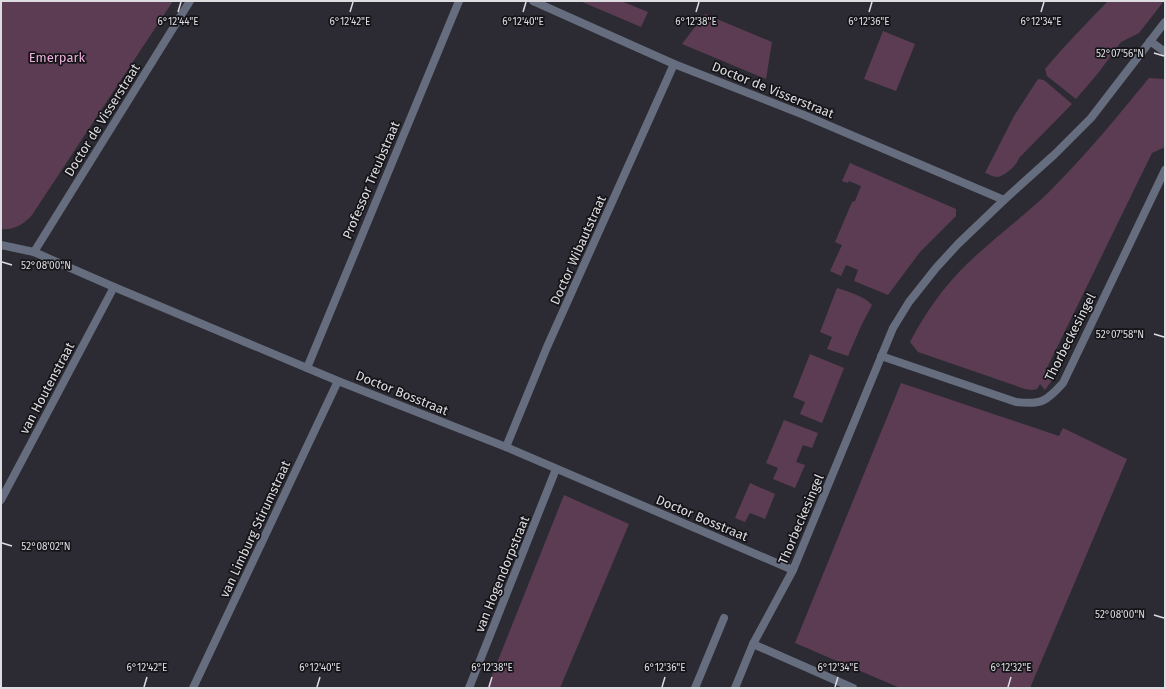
<svg xmlns="http://www.w3.org/2000/svg" width="1166" height="689" viewBox="0 0 1166 689" font-family="'Fira Sans',sans-serif">
  <rect width="100%" height="100%" fill="#2c2b33"/>
  <g fill="#5c3c52">
    <path d="M 1,1 L 173,1 L 32,215 C 23,225 14,230 1,229 Z"/>
    <path d="M 580,1 L 621,1 L 648,12 L 641,27 Z"/>
    <path d="M 1108,1 L 1164,1 L 1139,33 L 1121,42 L 1099,72 L 1076,99 L 1047,76 L 1045,69 C 1065,45 1087,23 1108,1 Z"/>
    <path d="M 705,14 L 772,42 L 766,79 L 682,44 Z"/>
    <path d="M 883,31 L 915,44 L 896,91 L 864,79 Z"/>
    <path d="M 1149,78 L 1165,79 L 1165,147 L 1152,153 L 1046,370 L 1052,380 L 1045,390 L 1040,384 L 1037,389 L 1032,390 L 1025,389 L 918,352 L 910,342 C 925,313 944,286 967,264 C 993,239 1023,217 1049,192 C 1085,156 1117,117 1149,78 Z"/>
    <path d="M 1038,79 L 1044,80 L 1072,104 L 1019,158 C 1017,165 1005,176 997,177 C 993,177 989,174 985,173 L 1014,116 Z"/>
    <path d="M 850,163 L 956,209 L 956,216 L 920,252 L 888,295 L 854,281 L 858,270 L 846,265 L 841,276 L 830,271 L 842,245 L 835,242 L 852,202 L 855,201 L 861,186 L 849,181 L 848,183 L 842,181 Z"/>
    <path d="M 837,288 C 849,292 864,296 872,305 L 861,326 L 848,356 L 827,349 L 832,337 L 820,332 Z"/>
    <path d="M 810,354 L 844,368 L 822,423 L 800,414 L 805,402 L 793,397 Z"/>
    <path d="M 901,383 L 1059,436 L 1063,428 L 1127,459 L 1030,688 L 900,688 L 795,643 Z"/>
    <path d="M 784,420 L 818,433 L 812,448 L 803,445 L 796,462 L 805,465 L 795,488 L 773,479 L 778,468 L 766,463 Z"/>
    <path d="M 750,483 L 775,494 L 765,519 L 750,513 L 745,522 L 735,518 Z"/>
    <path d="M 564,495 L 629,524 L 560,688 L 487,688 Z"/>
  </g>
  <g fill="none" stroke-linecap="round" stroke-linejoin="round">
    <g stroke="#656d7e" stroke-width="8">
      <path d="M 533,1 L 674,64 L 804,115 L 1004,200"/>
      <path d="M 1150,41 L 1165,52"/>
      <path d="M 1,245 L 34,252 L 114,287 L 338,381 L 506,447 L 793,570"/>
      <path d="M 34,252 L 190,1"/>
      <path d="M 881,356 L 1016,402 C 1041,405 1046,402 1063,383 L 1165,170"/>
      <path d="M 307,368 L 459,1"/>
      <path d="M 506,447 L 547,347 L 674,64"/>
      <path d="M 1,500 L 114,287"/>
      <path d="M 753,644 L 853,688"/>
      <path d="M 193,688 L 338,381"/>
      <path d="M 469,688 L 556,469"/>
      <path d="M 695,688 L 724,618"/>
      <path d="M 735,688 L 753,644 L 793,570 L 893,328 L 909,302 L 936,268 L 958,244 L 1004,200 L 1055,154 L 1091,118 L 1165,22"/>
    </g>
  </g>
  <path fill="none" stroke="#dddce1" stroke-width="1.5" d="M 178,12 L 181,2M 350,12 L 353,2M 523,12 L 526,2M 696,12 L 699,2M 869,12 L 872,2M 1041,12 L 1044,2M 1154,53 L 1164,56M 2,262 L 12,265M 1154,334 L 1164,337M 2,543 L 12,546M 1154,615 L 1164,618M 144,687 L 147,677M 317,687 L 320,677M 489,687 L 492,677M 662,687 L 665,677M 835,687 L 838,677M 1008,687 L 1011,677"/>
  <g text-anchor="middle" dominant-baseline="central" stroke-width="3.5" stroke-linejoin="round" paint-order="stroke">
    <g font-size="13" fill="#eeaeda" stroke="#151418">
      <text x="57" y="57">Emerpark</text>
    </g>
    <g font-size="13" fill="#dddce1" stroke="#151418">
      <text transform="translate(773 90) rotate(22)">Doctor de Visserstraat</text>
      <text transform="translate(102 120) rotate(-58)">Doctor de Visserstraat</text>
      <text transform="translate(371 180) rotate(-67)">Professor Treubstraat</text>
      <text transform="translate(578 250) rotate(-66)">Doctor Wibautstraat</text>
      <text transform="translate(1070 337) rotate(-63)">Thorbeckesingel</text>
      <text transform="translate(47 388) rotate(-62)">van Houtenstraat</text>
      <text transform="translate(402 393) rotate(22)">Doctor Bosstraat</text>
      <text transform="translate(702 518) rotate(23)">Doctor Bosstraat</text>
      <text transform="translate(801 519) rotate(-67)">Thorbeckesingel</text>
      <text transform="translate(255 529) rotate(-65)">van Limburg Stirumstraat</text>
      <text transform="translate(502 574) rotate(-68)">van Hogendorpstraat</text>
    </g>
  </g>
  <g font-size="10" text-anchor="middle" fill="#dddce1" stroke="#151418" stroke-width="3.5" stroke-linejoin="round" paint-order="stroke">
    <text x="178" y="25">6°12'44"E</text>
    <text x="350" y="25">6°12'42"E</text>
    <text x="523" y="25">6°12'40"E</text>
    <text x="696" y="25">6°12'38"E</text>
    <text x="869" y="25">6°12'36"E</text>
    <text x="1041" y="25">6°12'34"E</text>
    <text x="1120" y="57">52°07'56"N</text>
    <text x="46" y="269">52°08'00"N</text>
    <text x="1120" y="338">52°07'58"N</text>
    <text x="46" y="550">52°08'02"N</text>
    <text x="1120" y="618">52°08'00"N</text>
    <text x="147" y="671">6°12'42"E</text>
    <text x="320" y="671">6°12'40"E</text>
    <text x="492" y="671">6°12'38"E</text>
    <text x="665" y="671">6°12'36"E</text>
    <text x="838" y="671">6°12'34"E</text>
    <text x="1011" y="671">6°12'32"E</text>
  </g>
  <rect width="1166" height="689" fill="none" stroke="#dddce1" stroke-width="4"/>
</svg>
